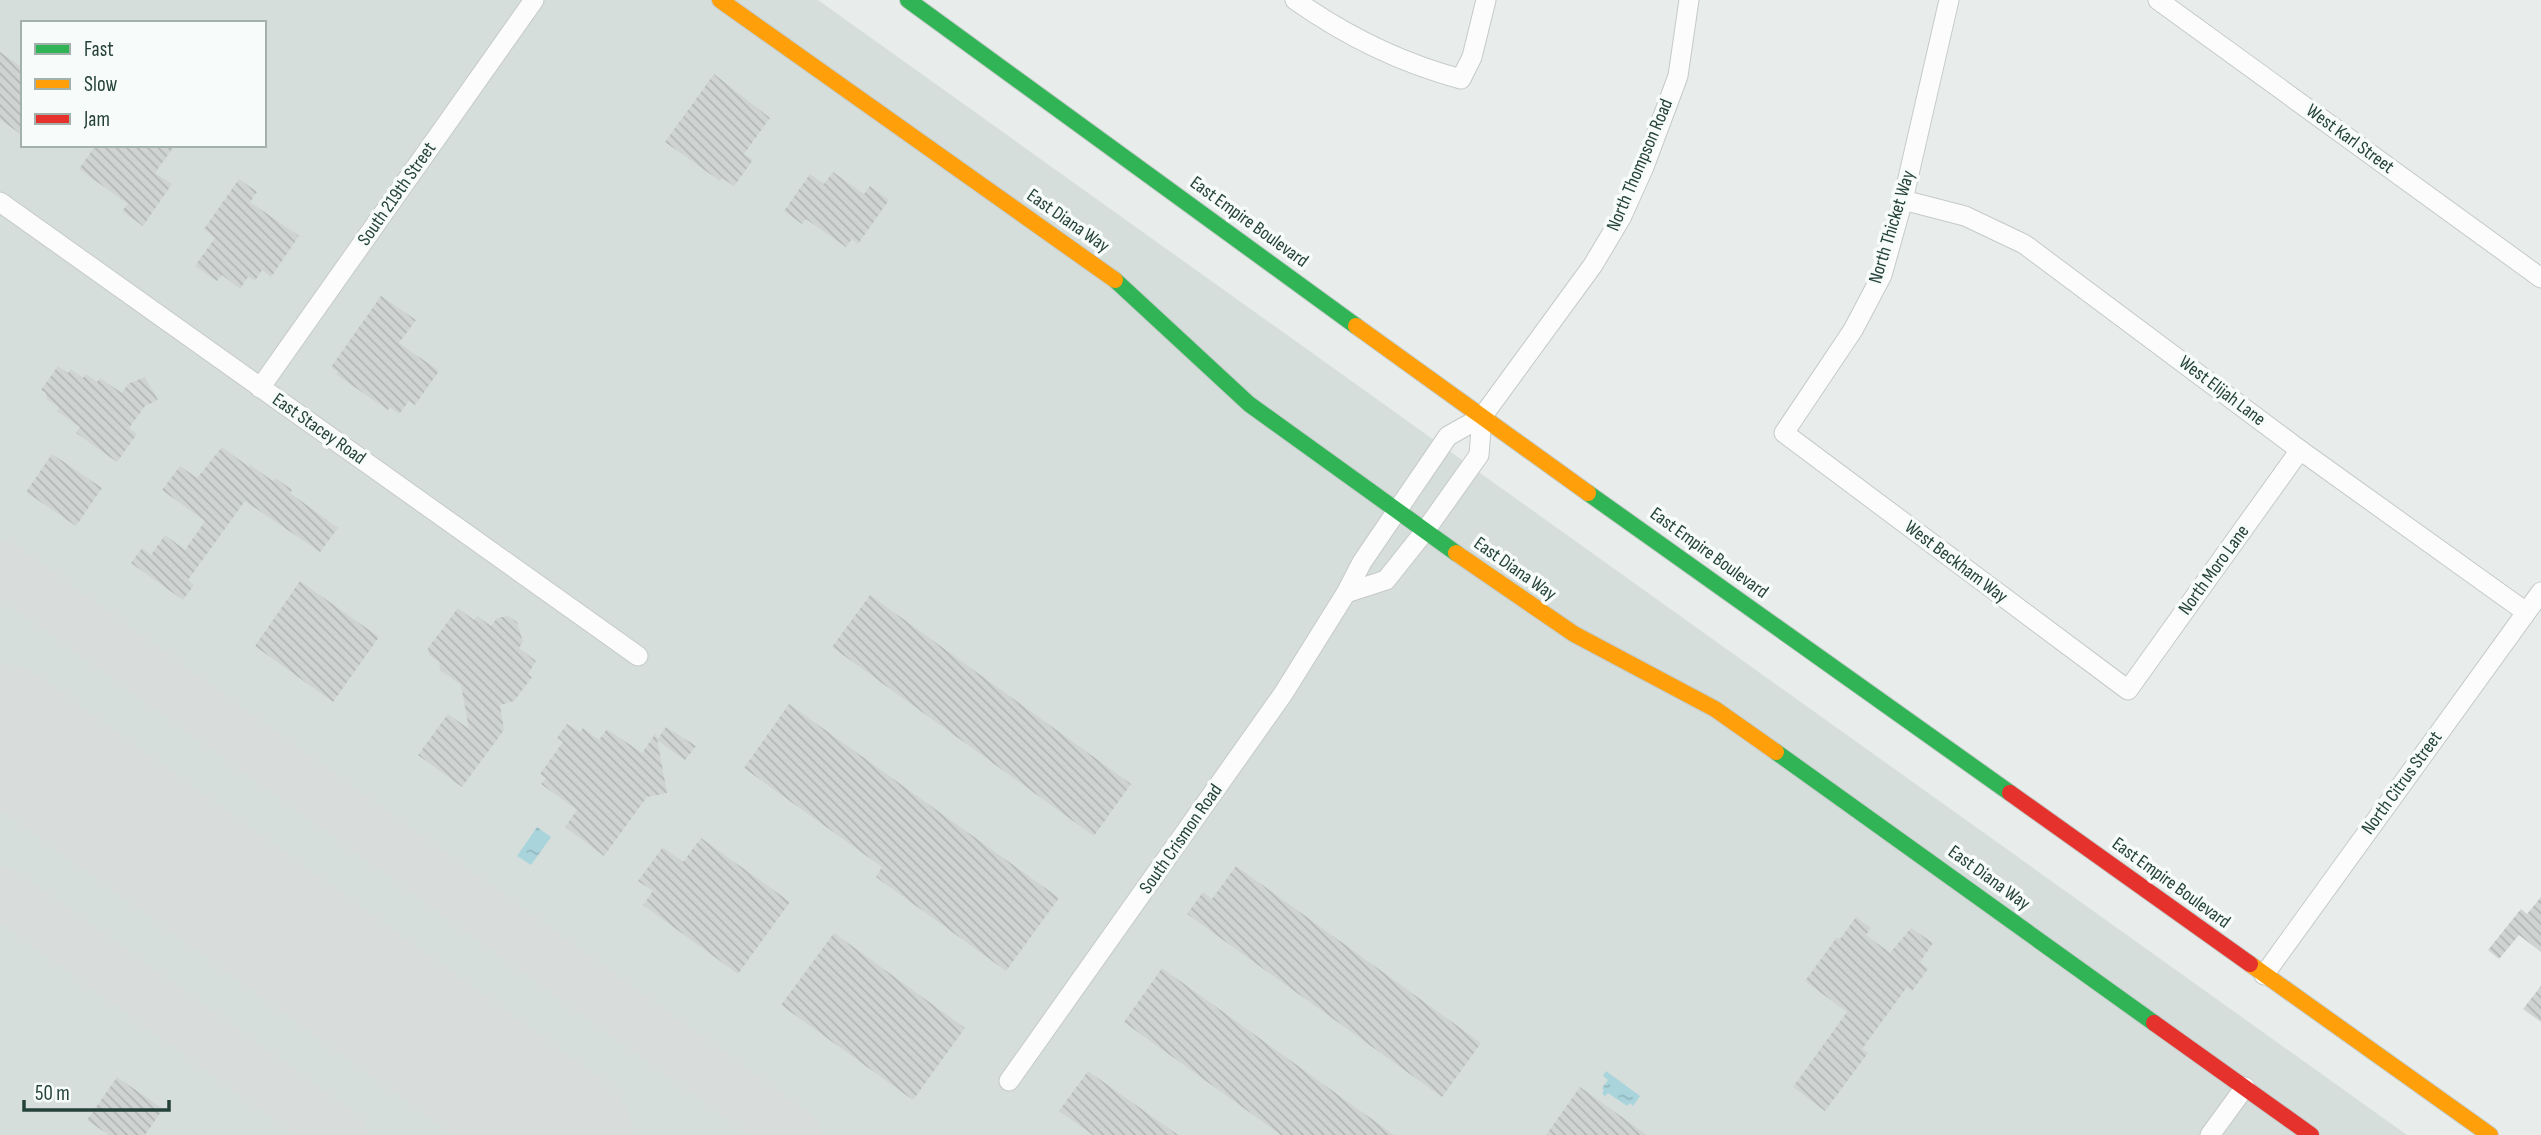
<svg xmlns="http://www.w3.org/2000/svg" width="2541" height="1135" viewBox="0 0 2541 1135" font-family="'Sofia Sans Condensed',sans-serif">
  <defs>
    <pattern id="water-ripples" width="26" height="14" patternUnits="userSpaceOnUse" patternTransform="scale(1.75)"><rect width="26" height="14" fill="#a9d4db"/><path d="M2 4q2-2 4 0t4 0M15 11q2-2 4 0t4 0" fill="none" stroke="#91b7bd"/></pattern>
    <pattern id="building-back-hatch" width="6" height="6" patternUnits="userSpaceOnUse" patternTransform="scale(1.75)"><rect width="6" height="6" fill="#cfd4d2"/><path d="M-1 5l2 2M0 0l6 6M5-1l2 2" fill="none" stroke="#b2b7b5"/></pattern>
  </defs>
  <rect width="100%" height="100%" fill="#e8edeb"/>
  <path fill="#d6dedb" fill-rule="evenodd" d="M 0,0 L 818,0 L 2407,1135 L 0,1135 ZM 23,23 L 264,23 L 264,145 L 23,145 Z"/>
  <g fill="url(#water-ripples)">
    <path d="M 537,827 L 551,837 L 531,865 L 517,856 Z"/>
    <path d="M 1606,1071 L 1640,1096 L 1633,1106 L 1630,1103 L 1627,1106 L 1608,1093 L 1605,1096 L 1602,1093 L 1604,1090 L 1602,1088 L 1608,1080 L 1603,1076 Z"/>
  </g>
  <g fill="none" stroke-linecap="round" stroke-linejoin="round">
    <g stroke="#d8dddc" stroke-width="52">
      <path d="M 0,566 L 795,1135"/>
      <path d="M 0,891 L 341,1135"/>
    </g>
    <path stroke="#d8dddc" stroke-width="131" d="M 0,729 L 567,1135"/>
  </g>
  <g fill="url(#building-back-hatch)">
    <path d="M 0,52 L 23,68 L 23,136 L 0,119 Z"/>
    <path d="M 714,74 L 770,118 L 744,154 L 753,160 L 734,186 L 722,178 L 720,181 L 665,142 Z"/>
    <path d="M 96,145 L 175,145 L 155,173 L 172,184 L 143,226 L 122,211 L 128,204 L 79,169 Z"/>
    <path d="M 833,172 L 864,194 L 870,186 L 889,200 L 858,244 L 852,239 L 846,247 L 806,219 L 802,224 L 784,211 L 810,174 L 824,184 Z"/>
    <path d="M 239,179 L 257,192 L 250,202 L 299,236 L 271,277 L 262,270 L 255,281 L 248,277 L 240,289 L 222,275 L 217,281 L 195,266 L 215,238 L 204,229 Z"/>
    <path d="M 381,296 L 416,320 L 399,343 L 439,371 L 415,405 L 409,401 L 399,414 L 390,407 L 388,410 L 350,384 L 336,374 L 338,372 L 331,367 Z"/>
    <path d="M 58,366 L 68,373 L 71,369 L 83,378 L 86,374 L 97,382 L 100,378 L 122,393 L 128,384 L 145,377 L 158,400 L 145,406 L 129,428 L 137,434 L 117,462 L 76,433 L 80,427 L 57,411 L 59,408 L 47,399 L 46,393 L 41,390 Z"/>
    <path d="M 222,447 L 249,467 L 250,465 L 273,481 L 276,478 L 292,490 L 290,493 L 338,528 L 320,552 L 245,501 L 188,580 L 194,585 L 183,600 L 131,563 L 142,548 L 151,555 L 165,535 L 185,550 L 205,521 L 162,490 L 180,466 L 197,478 Z"/>
    <path d="M 52,454 L 102,488 L 76,526 L 26,492 Z"/>
    <path d="M 300,581 L 379,637 L 333,702 L 255,646 Z"/>
    <path d="M 870,595 L 1131,784 L 1094,836 L 832,647 Z"/>
    <path d="M 458,608 L 474,620 L 477,616 L 491,626 L 497,618 L 508,616 L 517,622 L 523,642 L 519,648 L 536,661 L 528,674 L 532,677 L 514,701 L 500,705 L 504,730 L 462,787 L 418,755 L 448,714 L 469,729 L 461,685 L 440,670 L 439,662 L 429,655 L 428,648 Z"/>
    <path d="M 789,704 L 1059,898 L 1006,971 L 876,877 L 882,867 L 744,768 Z"/>
    <path d="M 567,724 L 580,732 L 583,728 L 599,740 L 607,729 L 642,753 L 656,733 L 667,793 L 647,797 L 604,856 L 565,827 L 577,810 L 541,784 L 546,778 L 540,774 L 563,742 L 557,738 Z"/>
    <path d="M 666,727 L 696,746 L 685,760 L 657,740 Z"/>
    <path d="M 701,838 L 790,902 L 738,974 L 643,905 L 653,891 L 638,881 L 663,847 L 683,862 Z"/>
    <path d="M 1236,866 L 1481,1043 L 1442,1097 L 1187,914 L 1203,892 L 1212,899 Z"/>
    <path d="M 2541,897 L 2541,952 L 2519,935 L 2499,959 L 2488,950 L 2521,909 L 2527,914 Z"/>
    <path d="M 1856,917 L 1871,928 L 1866,935 L 1890,953 L 1911,928 L 1933,943 L 1920,962 L 1928,969 L 1912,991 L 1907,987 L 1862,1049 L 1868,1053 L 1825,1111 L 1793,1087 L 1847,1012 L 1805,981 L 1837,937 L 1840,939 Z"/>
    <path d="M 834,933 L 965,1028 L 913,1100 L 781,1005 Z"/>
    <path d="M 1162,968 L 1394,1135 L 1281,1135 L 1124,1022 Z"/>
    <path d="M 2541,986 L 2541,1022 L 2523,1009 Z"/>
    <path d="M 1088,1071 L 1178,1135 L 1093,1135 L 1059,1111 Z"/>
    <path d="M 117,1077 L 163,1109 L 145,1135 L 109,1135 L 87,1120 Z"/>
    <path d="M 1580,1087 L 1647,1135 L 1546,1135 Z"/>
  </g>
  <g fill="none" stroke-linecap="round" stroke-linejoin="round">
    <defs>
      <g id="street">
        <path d="M 1295,0 C 1346,36 1401,63 1461,79 L 1472,57 L 1486,0"/>
        <path d="M 1949,0 L 1903,200 L 1882,275 L 1853,330 L 1784,433 L 2128,690 L 2300,450"/>
        <path d="M 2158,0 L 2541,278"/>
        <path d="M 1903,200 L 1965,216 L 2024,244 L 2300,450 L 2526,612"/>
        <path d="M 0,202 L 638,656"/>
        <path d="M 260,388 L 534,0"/>
        <path d="M 1346,593 L 1386,580 L 1425,531 L 1479,455 L 1482,417"/>
        <path d="M 2264,975 L 2541,592"/>
        <path d="M 1009,1081 L 1283,694 L 1346,593 L 1362,562 L 1448,436 L 1482,417 L 1593,265 L 1621,218 L 1644,167 L 1678,76 L 1689,0"/>
        <path d="M 2210,1135 L 2245,1087"/>
      </g>
      <g id="fast">
        <path d="M 908,0 L 1356,326"/>
        <path d="M 1115,280 L 1249,404 L 1456,553"/>
        <path d="M 1588,493 L 2010,793"/>
        <path d="M 1776,752 L 2154,1023"/>
      </g>
      <g id="slow">
        <path d="M 720,0 L 1115,280"/>
        <path d="M 1356,326 L 1588,493"/>
        <path d="M 1456,553 L 1574,634 L 1715,709 L 1776,752"/>
        <path d="M 2250,964 L 2490,1135"/>
      </g>
      <g id="jam">
        <path d="M 2010,793 L 2250,964"/>
        <path d="M 2154,1023 L 2311,1135"/>
      </g>
    </defs>
    <use href="#street" stroke="#c5cac8" stroke-width="21"/>
    <use href="#fast" stroke="#c3cbc8" stroke-width="18"/>
    <use href="#slow" stroke="#c3cbc8" stroke-width="18"/>
    <use href="#jam" stroke="#c3cbc8" stroke-width="18"/>
    <use href="#street" stroke="#fcfcfc" stroke-width="19"/>
    <use href="#fast" stroke="#30b455" stroke-width="16"/>
    <use href="#slow" stroke="#ff9f0a" stroke-width="16"/>
    <use href="#jam" stroke="#e5322d" stroke-width="16"/>
  </g>
  <g text-anchor="middle" dominant-baseline="central" stroke-width="7" stroke-linejoin="round" paint-order="stroke">
    <g font-size="19" fill="#24423a" stroke="#f7fbf9">
      <text transform="translate(2350 139) rotate(36)">West Karl Street</text>
      <text transform="translate(1640 165) rotate(-67)">North Thompson Road</text>
      <text transform="translate(397 194) rotate(-55)">South 219th Street</text>
      <text transform="translate(1068 221) rotate(35)">East Diana Way</text>
      <text transform="translate(1249 222) rotate(36)">East Empire Boulevard</text>
      <text transform="translate(1892 227) rotate(-73)">North Thicket Way</text>
      <text transform="translate(2222 391) rotate(37)">West Elijah Lane</text>
      <text transform="translate(319 429) rotate(35)">East Stacey Road</text>
      <text transform="translate(1709 553) rotate(36)">East Empire Boulevard</text>
      <text transform="translate(1956 562) rotate(37)">West Beckham Way</text>
      <text transform="translate(1515 569) rotate(35)">East Diana Way</text>
      <text transform="translate(2214 570) rotate(-54)">North Moro Lane</text>
      <text transform="translate(2402 783) rotate(-54)">North Citrus Street</text>
      <text transform="translate(1181 839) rotate(-55)">South Crismon Road</text>
      <text transform="translate(1989 878) rotate(36)">East Diana Way</text>
      <text transform="translate(2171 883) rotate(36)">East Empire Boulevard</text>
    </g>
  </g>
  <rect x="21" y="21" width="245" height="126" fill="#f7fbf9" stroke="#a3b1ad" stroke-width="2"/>
  <rect x="35" y="44" width="35" height="10" fill="#30b455" stroke="#a3b1ad" stroke-width="2"/>
  <text x="84" y="56" font-size="21" fill="#24423a">Fast</text>
  <rect x="35" y="79" width="35" height="10" fill="#ff9f0a" stroke="#a3b1ad" stroke-width="2"/>
  <text x="84" y="91" font-size="21" fill="#24423a">Slow</text>
  <rect x="35" y="114" width="35" height="10" fill="#e5322d" stroke="#a3b1ad" stroke-width="2"/>
  <text x="84" y="126" font-size="21" fill="#24423a">Jam</text>
  <path d="M24 1100v10h145v-10" fill="none" stroke="#24423a" stroke-width="3.5"/>
  <text x="35" y="1100" font-size="21" fill="#24423a" stroke="#f7fbf9" stroke-width="5" paint-order="stroke">50 m</text>
</svg>
